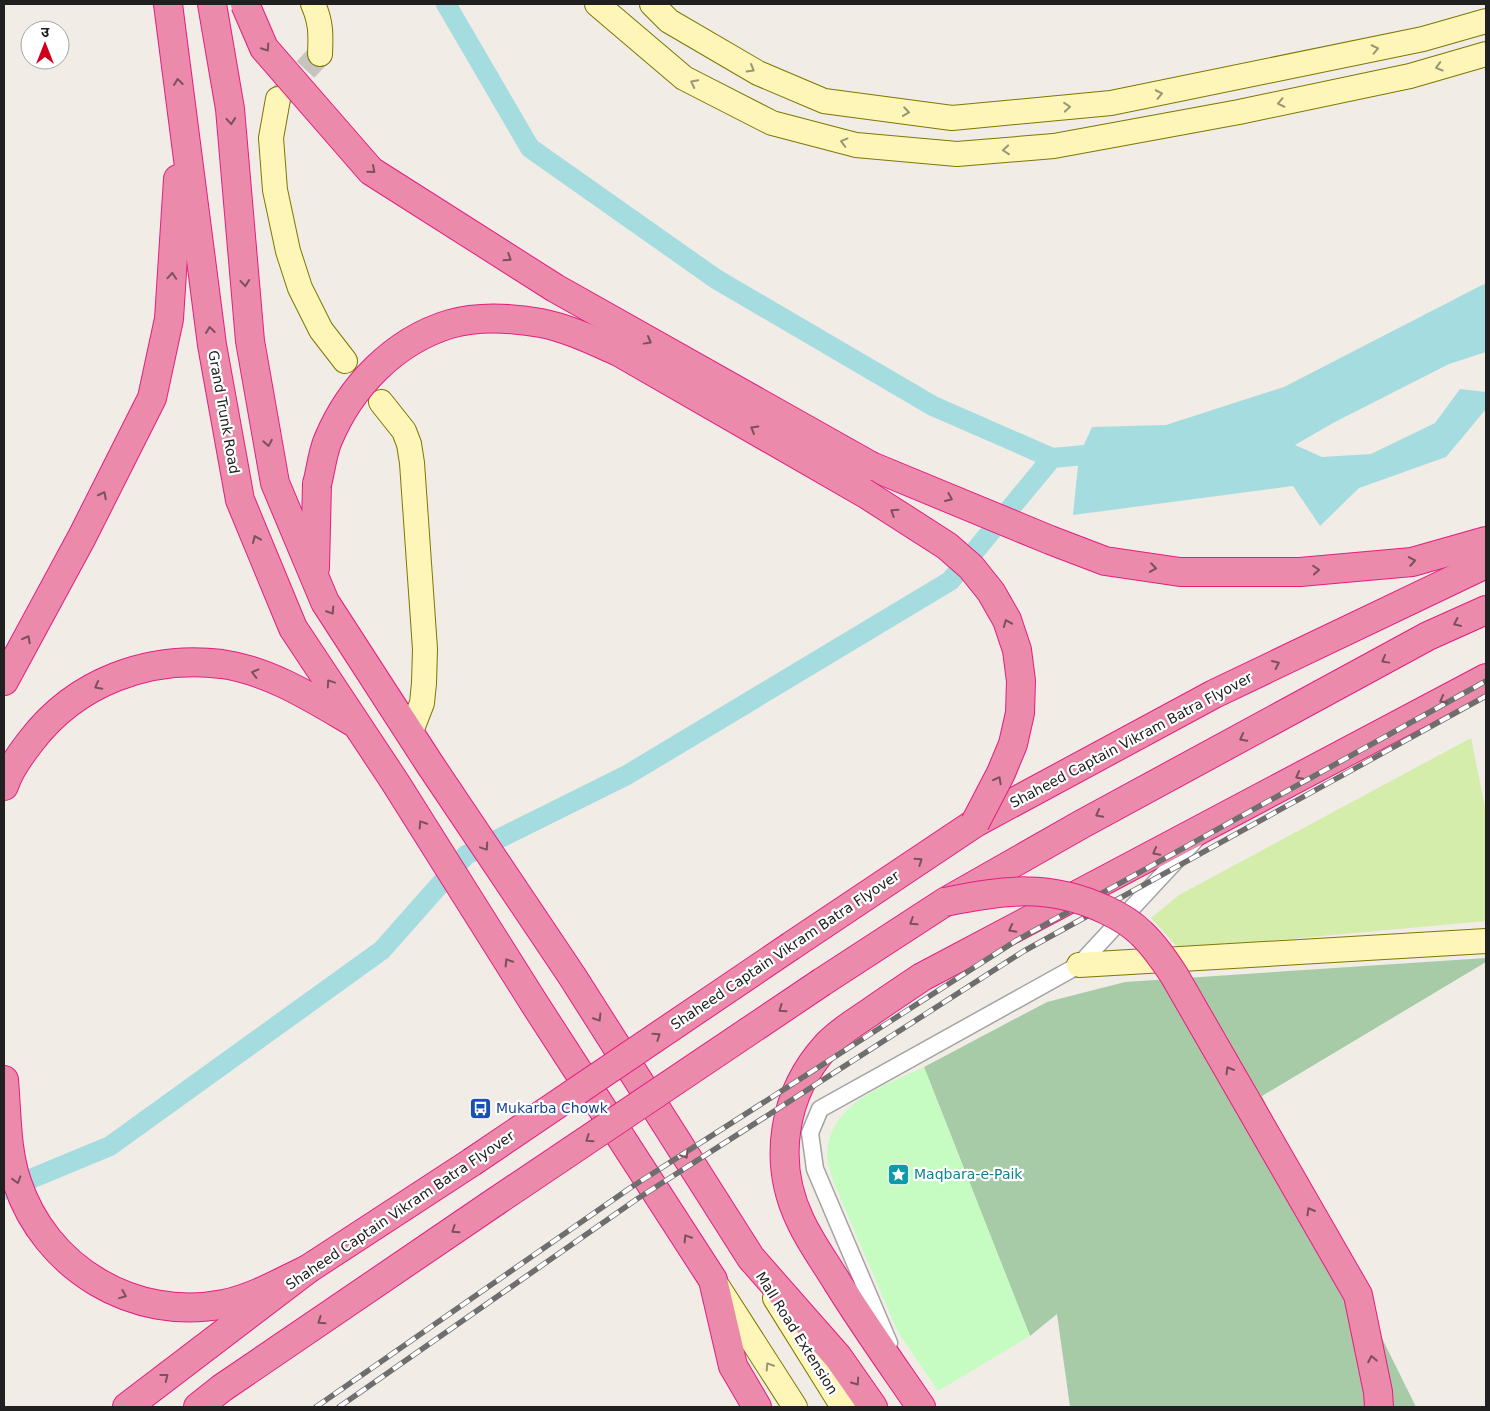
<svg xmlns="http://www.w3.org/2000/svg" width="1490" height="1411" viewBox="0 0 1490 1411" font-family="'DejaVu Sans','Noto Sans Devanagari',sans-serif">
  <rect width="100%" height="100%" fill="#f1ece6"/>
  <path fill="#d5edaa" d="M 1471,738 L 1486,812 L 1486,921 L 1179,949 L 1151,918 L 1179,895 Z"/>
  <path fill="#a6cba6" d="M 1486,958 L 1486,962 L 1262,1096 L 1416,1407 L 1070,1407 L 1057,1314 L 1030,1336 L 924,1067 L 1047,1002 L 1125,982 Z"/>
  <path fill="#c6fcc2" d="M 924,1067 L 1030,1336 L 938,1391 L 898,1332 L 833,1181 C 831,1173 827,1163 827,1155 C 829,1103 884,1086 924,1067 Z"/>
  <path fill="#a4dce0" d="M 1486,283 L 1486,352 L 1449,364 L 1333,423 L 1295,445 L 1322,457 L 1371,454 L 1435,423 L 1460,389 L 1486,392 L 1486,409 L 1446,457 L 1359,488 L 1320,526 L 1293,486 L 1073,515 L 1079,456 L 1092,427 L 1166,425 L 1284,387 Z"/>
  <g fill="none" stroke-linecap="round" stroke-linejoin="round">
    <g stroke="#a4dce0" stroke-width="20">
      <path d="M 446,4 L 530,148 L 716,279 L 933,406 L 1052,458"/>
      <path d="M 4,1190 L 110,1146 L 382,950 L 466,855 L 627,775 L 950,581 L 1052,458 L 1107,453"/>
    </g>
    <path stroke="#c7c3be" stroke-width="24" stroke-dasharray="24 12" stroke-linecap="butt" d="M 281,96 L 320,54"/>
    <defs>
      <path id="street" d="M 889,1343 L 815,1169 L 810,1133 L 820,1109 L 1079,965 L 1196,839"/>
      <g id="secondary">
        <path d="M 313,4 C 321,22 321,34 320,54"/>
        <path d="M 597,4 L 684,78 L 772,123 L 856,145 L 957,154 L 1054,146 L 1239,112 L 1410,76 L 1486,54"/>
        <path d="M 652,4 L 669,21 L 758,73 L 824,101 L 952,118 L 1111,103 L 1423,39 L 1486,21"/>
        <path d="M 278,99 L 271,138 L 275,190 L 288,251 L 300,288 L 321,330 L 345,361"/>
        <path d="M 381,402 L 404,431 L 409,444 L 412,463 L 425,649 L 424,683 L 422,703 L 410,734"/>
        <path d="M 1079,965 L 1486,941"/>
        <path d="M 718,1287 L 795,1407"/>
        <path d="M 775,1298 L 843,1407"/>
      </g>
      <g id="highway">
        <path d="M 168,4 L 212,345 L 240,500 L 293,628 L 395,782 L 534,1003 L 713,1280 L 733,1366 L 757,1407"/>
        <path d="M 212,4 L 230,109 L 250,341 L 275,483 L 325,602 L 429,763 L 572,976 L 751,1258 L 838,1357 L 873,1407"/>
        <path d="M 871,466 L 1050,540 L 1105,561 L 1180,572 L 1300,572 L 1412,562 L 1486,541"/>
        <path d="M 315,568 L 317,484"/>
        <path d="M 4,681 L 82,537 L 152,398 L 169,319 L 178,179"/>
        <path d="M 4,786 C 9,770 20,755 31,741 C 76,682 148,655 222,664 C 270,671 312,698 353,722"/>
        <path d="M 791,946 L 975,823 L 1214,694 L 1486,564"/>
        <path d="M 822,982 L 945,902 L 1082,824 L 1428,636 L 1486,610"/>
        <path d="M 4,1080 C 7,1114 6,1150 17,1182 C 45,1268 134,1322 224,1304 C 253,1298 281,1282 308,1269"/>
        <path d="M 127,1407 L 308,1269 L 472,1162"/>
        <path d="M 198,1407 L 222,1388 L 495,1202"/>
        <path d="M 921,1407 C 893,1366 863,1324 837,1282 C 825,1262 810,1242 800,1220 C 772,1161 783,1093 827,1045 C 839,1032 854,1023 869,1013 C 886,1001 904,989 922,977 L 1486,678"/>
      </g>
    </defs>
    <use href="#street" stroke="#a4a4a4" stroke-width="19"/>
    <use href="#secondary" stroke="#7e7800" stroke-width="26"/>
    <use href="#highway" stroke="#e41e80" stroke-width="30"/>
    <use href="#street" stroke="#fff" stroke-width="16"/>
    <use href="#secondary" stroke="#fdf6b8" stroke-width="24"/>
    <use href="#highway" stroke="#eb8aab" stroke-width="28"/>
    <defs>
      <g id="rail">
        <path d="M 316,1407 L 630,1188 L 1017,940 L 1486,681"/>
        <path d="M 339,1407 L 637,1199 L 1024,951 L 1486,696"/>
      </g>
    </defs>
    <use href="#rail" stroke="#6e6e6e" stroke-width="5.5"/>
    <use href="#rail" stroke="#fff" stroke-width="4" stroke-dasharray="11" stroke-linecap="butt"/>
    <defs>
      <g id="highway-bridge">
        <path d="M 245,4 L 264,48 L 371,171 L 555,288 L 871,466"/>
        <path d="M 317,484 C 321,470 322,454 328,440 C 350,387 394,341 450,324 C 478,316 512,318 541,323 C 567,328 594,341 619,352 L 866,494 L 947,546 L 971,567 L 991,592 L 1007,620 L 1017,650 L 1021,681 L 1020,713 L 1013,744 L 1001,773 L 975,823"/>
        <path d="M 945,902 C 1005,890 1049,883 1106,910 C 1119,916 1131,923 1141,933 C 1154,945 1164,960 1174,975 L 1358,1295 L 1378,1392 L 1379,1407"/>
        <path d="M 472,1162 L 791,946"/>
        <path d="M 495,1202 L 822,982"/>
      </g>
    </defs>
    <use href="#highway-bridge" stroke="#e41e80" stroke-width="30" stroke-linecap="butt"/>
    <use href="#highway-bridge" stroke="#eb8aab" stroke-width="28"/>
  </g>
  <defs><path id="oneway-chevron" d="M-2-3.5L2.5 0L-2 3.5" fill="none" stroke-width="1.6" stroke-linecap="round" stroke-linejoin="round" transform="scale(1.25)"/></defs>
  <g stroke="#7b505f">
    <use href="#oneway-chevron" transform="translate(266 48) rotate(57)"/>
    <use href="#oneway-chevron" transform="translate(178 82) rotate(-97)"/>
    <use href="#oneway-chevron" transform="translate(231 121) rotate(85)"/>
    <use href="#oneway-chevron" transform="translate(372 170) rotate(41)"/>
    <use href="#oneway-chevron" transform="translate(508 258) rotate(33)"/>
    <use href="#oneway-chevron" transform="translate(172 276) rotate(-86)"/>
    <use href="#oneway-chevron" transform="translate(245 283) rotate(85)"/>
    <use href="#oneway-chevron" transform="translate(210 330) rotate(-97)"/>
    <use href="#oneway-chevron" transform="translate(648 341) rotate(29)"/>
    <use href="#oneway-chevron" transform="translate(754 429) rotate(-150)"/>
    <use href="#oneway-chevron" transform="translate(268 443) rotate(80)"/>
    <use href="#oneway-chevron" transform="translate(103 495) rotate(-63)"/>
    <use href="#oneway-chevron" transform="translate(949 498) rotate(23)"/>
    <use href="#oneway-chevron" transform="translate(894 512) rotate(-147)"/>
    <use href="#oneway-chevron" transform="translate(256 539) rotate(-113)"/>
    <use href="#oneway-chevron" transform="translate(1412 561) rotate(-10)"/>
    <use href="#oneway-chevron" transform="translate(1153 568) rotate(8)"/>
    <use href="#oneway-chevron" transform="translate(1316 570) rotate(-5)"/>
    <use href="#oneway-chevron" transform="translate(331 611) rotate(57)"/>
    <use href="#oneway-chevron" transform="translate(1007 623) rotate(-112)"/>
    <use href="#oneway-chevron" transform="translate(1457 623) rotate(156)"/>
    <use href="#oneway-chevron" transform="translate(27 639) rotate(-62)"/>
    <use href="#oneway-chevron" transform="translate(1385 660) rotate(151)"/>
    <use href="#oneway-chevron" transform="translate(1276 664) rotate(-25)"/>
    <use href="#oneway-chevron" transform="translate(255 673) rotate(-166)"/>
    <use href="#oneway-chevron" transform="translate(330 683) rotate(-124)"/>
    <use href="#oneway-chevron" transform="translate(98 686) rotate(152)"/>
    <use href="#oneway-chevron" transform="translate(1443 700) rotate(152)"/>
    <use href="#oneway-chevron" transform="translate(1243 738) rotate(152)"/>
    <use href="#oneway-chevron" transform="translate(1299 776) rotate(152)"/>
    <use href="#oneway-chevron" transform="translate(998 780) rotate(-62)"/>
    <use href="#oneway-chevron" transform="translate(1099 814) rotate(152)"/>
    <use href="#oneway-chevron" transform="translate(422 824) rotate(-122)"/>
    <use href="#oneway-chevron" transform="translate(485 847) rotate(56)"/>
    <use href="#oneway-chevron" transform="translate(1156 852) rotate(152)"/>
    <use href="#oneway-chevron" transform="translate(919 861) rotate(-34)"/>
    <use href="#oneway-chevron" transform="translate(913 922) rotate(147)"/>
    <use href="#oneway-chevron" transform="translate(1012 929) rotate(152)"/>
    <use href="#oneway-chevron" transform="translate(508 962) rotate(-122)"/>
    <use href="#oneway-chevron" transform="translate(782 1009) rotate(146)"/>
    <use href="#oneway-chevron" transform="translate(598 1018) rotate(58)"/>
    <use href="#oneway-chevron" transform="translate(657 1036) rotate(-34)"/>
    <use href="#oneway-chevron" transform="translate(1229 1070) rotate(-120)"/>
    <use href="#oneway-chevron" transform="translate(589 1139) rotate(146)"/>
    <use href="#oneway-chevron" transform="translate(685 1155) rotate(58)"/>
    <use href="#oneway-chevron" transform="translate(17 1180) rotate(73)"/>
    <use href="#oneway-chevron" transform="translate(1310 1211) rotate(-120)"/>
    <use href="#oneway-chevron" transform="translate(455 1230) rotate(146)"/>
    <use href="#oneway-chevron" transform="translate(687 1238) rotate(-122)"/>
    <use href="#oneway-chevron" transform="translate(123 1295) rotate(22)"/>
    <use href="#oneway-chevron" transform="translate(321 1321) rotate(146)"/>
    <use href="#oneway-chevron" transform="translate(1372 1359) rotate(-101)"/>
    <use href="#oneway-chevron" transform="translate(165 1377) rotate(-38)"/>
    <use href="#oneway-chevron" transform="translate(856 1382) rotate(55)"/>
  </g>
  <g stroke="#9a9674">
    <use href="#oneway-chevron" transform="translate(1375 49) rotate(-12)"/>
    <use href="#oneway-chevron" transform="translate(1439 67) rotate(164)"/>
    <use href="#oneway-chevron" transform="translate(751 69) rotate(30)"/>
    <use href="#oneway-chevron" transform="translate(694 83) rotate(-153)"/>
    <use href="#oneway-chevron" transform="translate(1159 94) rotate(-12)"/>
    <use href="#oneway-chevron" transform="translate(1281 103) rotate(168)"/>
    <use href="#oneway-chevron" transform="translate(1067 107) rotate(-5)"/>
    <use href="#oneway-chevron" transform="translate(906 112) rotate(8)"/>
    <use href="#oneway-chevron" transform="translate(844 142) rotate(-165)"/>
    <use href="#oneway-chevron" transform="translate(1006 150) rotate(175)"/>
    <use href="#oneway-chevron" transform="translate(769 1366) rotate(-123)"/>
  </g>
  <defs>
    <symbol id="bus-square" viewBox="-11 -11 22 22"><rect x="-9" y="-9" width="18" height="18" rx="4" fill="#1a4fb4" stroke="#fff"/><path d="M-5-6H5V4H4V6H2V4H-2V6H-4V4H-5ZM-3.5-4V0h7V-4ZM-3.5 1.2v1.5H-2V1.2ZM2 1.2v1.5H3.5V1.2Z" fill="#fff"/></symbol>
    <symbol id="sight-square" viewBox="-11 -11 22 22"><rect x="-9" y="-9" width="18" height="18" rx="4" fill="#0f9aa8" stroke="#fff"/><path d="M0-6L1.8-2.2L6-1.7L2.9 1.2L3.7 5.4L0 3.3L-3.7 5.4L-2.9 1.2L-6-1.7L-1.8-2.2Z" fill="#fff"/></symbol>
  </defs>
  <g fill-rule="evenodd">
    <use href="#bus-square" x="468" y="1096" width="25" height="25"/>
    <use href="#sight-square" x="886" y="1162" width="25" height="25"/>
  </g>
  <g text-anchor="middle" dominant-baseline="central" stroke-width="4.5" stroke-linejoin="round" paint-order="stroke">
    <g font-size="14" fill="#202020" stroke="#fff">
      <text transform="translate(224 412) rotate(80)">Grand Trunk Road</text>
      <text transform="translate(1131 740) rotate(-28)">Shaheed Captain Vikram Batra Flyover</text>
      <text transform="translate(785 950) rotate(-34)">Shaheed Captain Vikram Batra Flyover</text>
      <text transform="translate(400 1210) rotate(-34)">Shaheed Captain Vikram Batra Flyover</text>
      <text transform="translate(797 1333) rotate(58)">Mall Road Extension</text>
    </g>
    <g font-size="14" fill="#164399" stroke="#fff" text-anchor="start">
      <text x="496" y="1108">Mukarba Chowk</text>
    </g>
    <g font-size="14" fill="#0d838f" stroke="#fff" text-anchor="start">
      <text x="914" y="1174">Maqbara-e-Paik</text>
    </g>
  </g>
  <rect width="1490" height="1411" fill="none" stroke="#202020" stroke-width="10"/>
  <g transform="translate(45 45)"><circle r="24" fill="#ffffff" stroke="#a6a6a6"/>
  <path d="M0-4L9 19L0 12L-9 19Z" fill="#d0001f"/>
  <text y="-8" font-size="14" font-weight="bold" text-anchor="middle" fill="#202020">उ</text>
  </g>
</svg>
